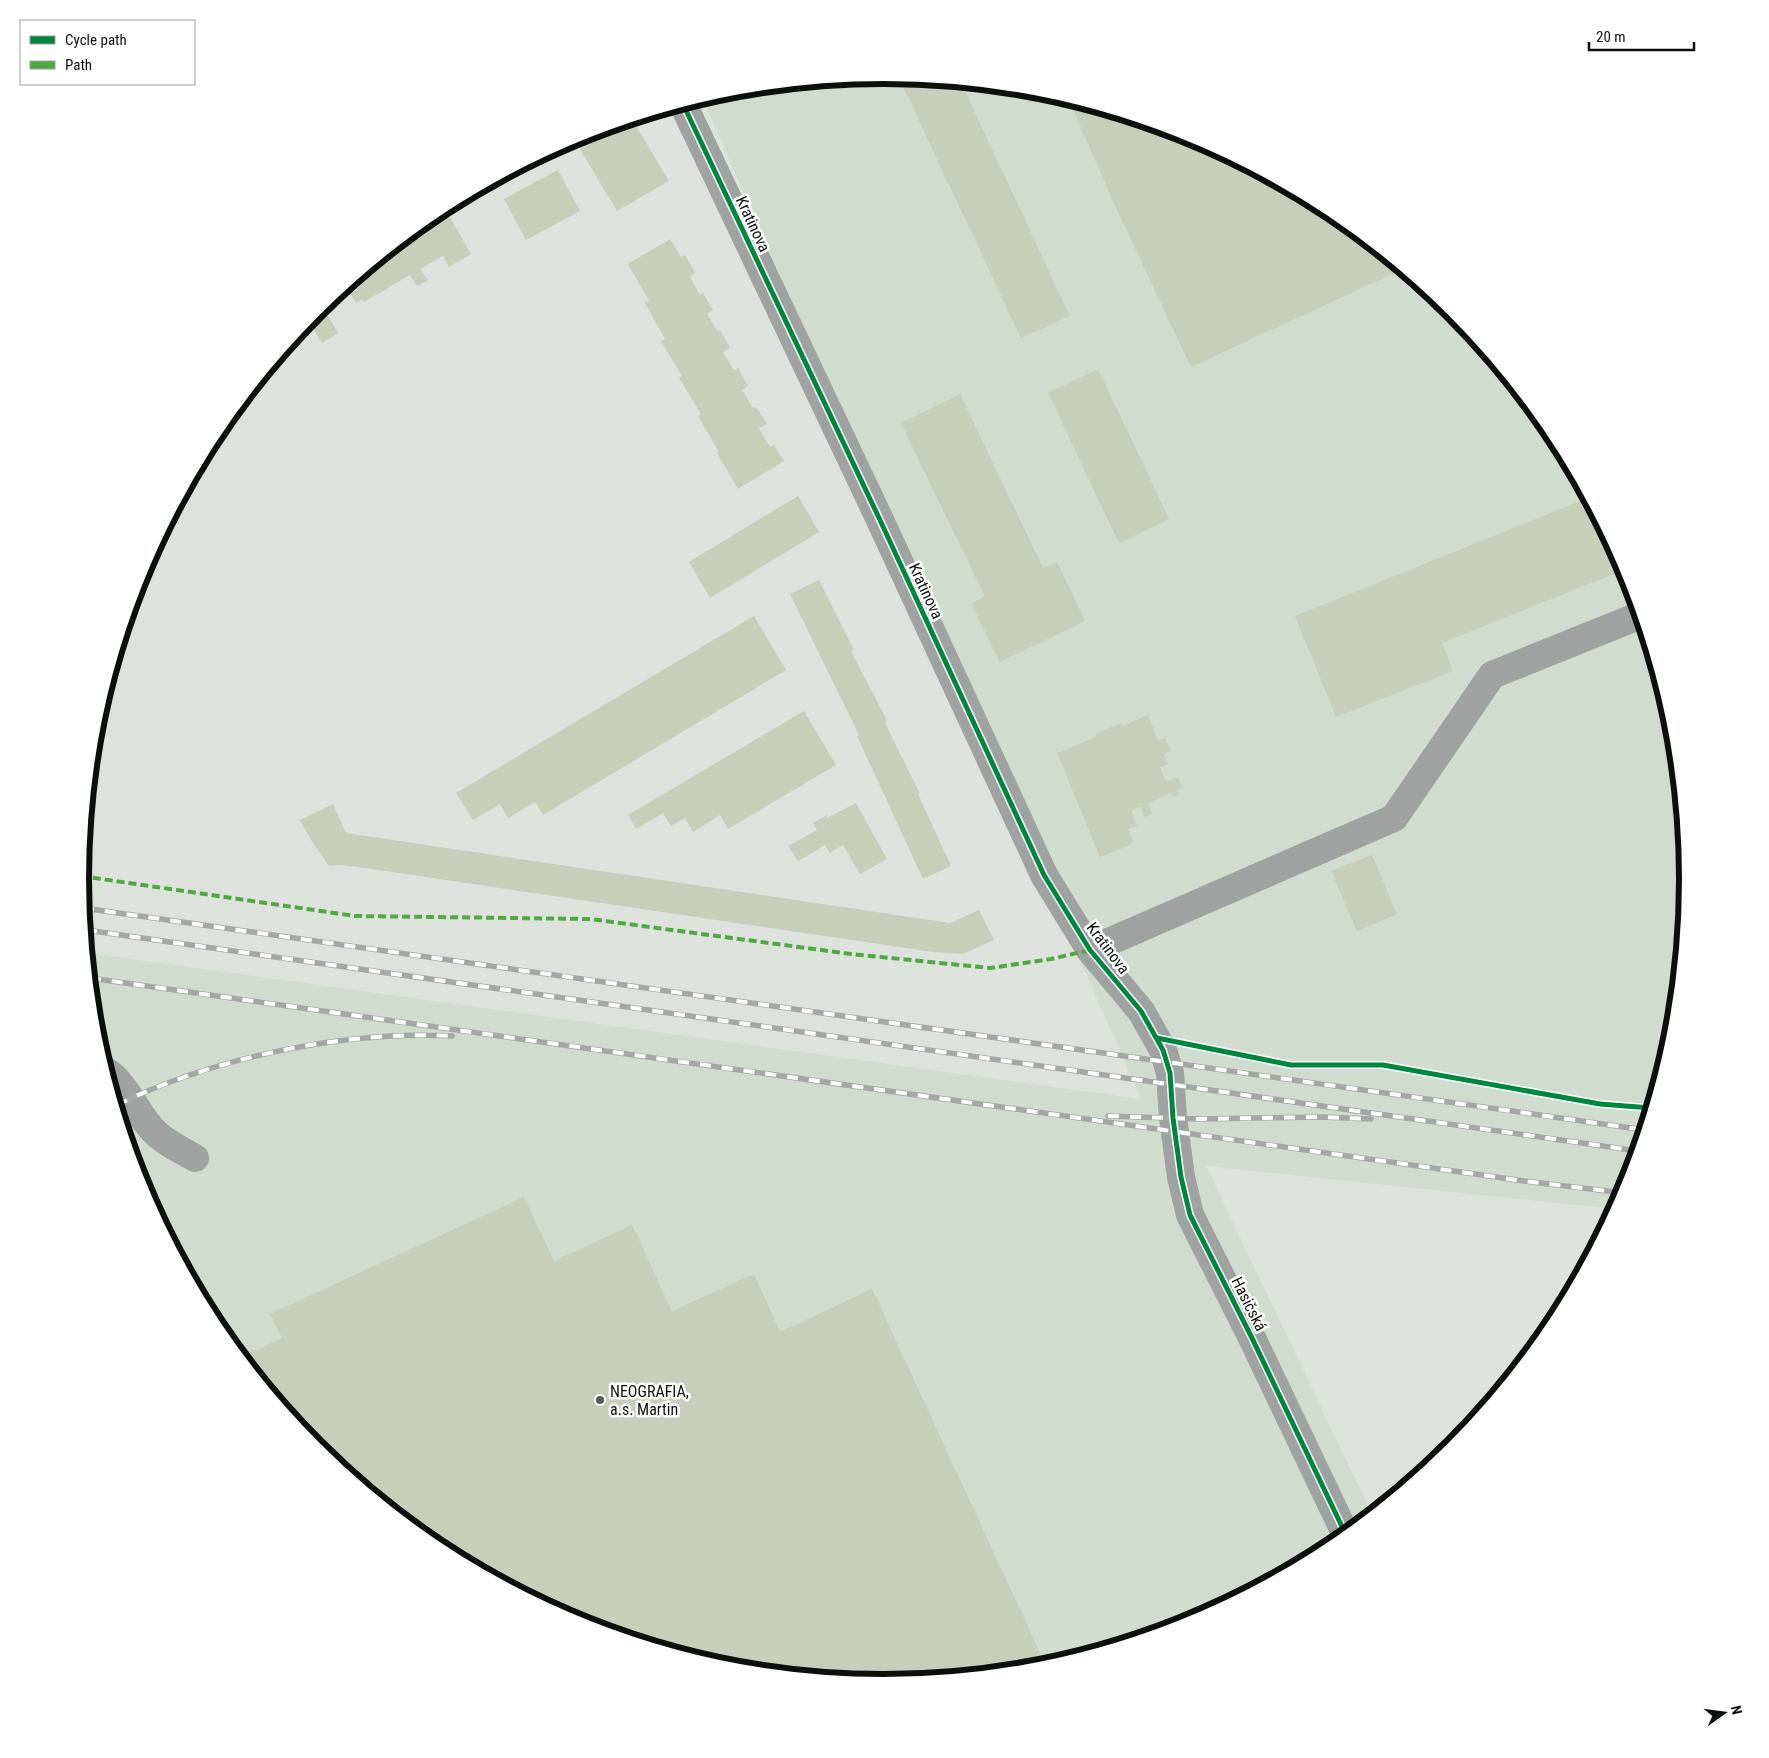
<svg xmlns="http://www.w3.org/2000/svg" width="1769" height="1758" viewBox="0 0 1769 1758" font-family="'Roboto Condensed',sans-serif">
  <rect width="100%" height="100%" fill="#dde3dc"/>
  <path fill="#d0dcce" d="M 884,75 L 1042,91 L 1192,136 L 1331,211 L 1453,311 L 1553,433 L 1627,572 L 1673,722 L 1688,879 L 1673,1036 L 1627,1187 L 1615,1209 L 1206,1166 L 1372,1514 L 1331,1548 L 1192,1622 L 1041,1668 L 884,1683 L 727,1667 L 577,1622 L 438,1547 L 316,1447 L 216,1325 L 142,1186 L 96,1036 L 88,953 L 1141,1099 L 702,98 L 728,90 Z"/>
  <g fill="#c7ceba">
    <path d="M 898,76 L 961,83 L 1070,316 L 1021,338 Z"/>
    <path d="M 1068,98 L 1192,136 L 1331,211 L 1403,269 L 1191,367 L 1117,210 Z"/>
    <path d="M 632,119 L 669,181 L 617,211 L 580,149 L 626,121 Z"/>
    <path d="M 558,170 L 580,211 L 526,240 L 504,199 Z"/>
    <path d="M 444,207 L 471,254 L 449,267 L 443,256 L 420,269 L 428,280 L 417,286 L 410,275 L 364,302 L 363,299 L 356,303 L 350,293 L 357,290 L 352,281 Z"/>
    <path d="M 670,239 L 681,257 L 685,255 L 695,273 L 690,277 L 700,295 L 703,293 L 713,310 L 707,314 L 718,332 L 720,330 L 730,348 L 723,352 L 734,370 L 738,368 L 748,386 L 742,390 L 753,408 L 756,407 L 767,424 L 759,428 L 770,447 L 774,445 L 784,461 L 738,489 L 717,453 L 719,452 L 698,416 L 701,414 L 679,378 L 682,376 L 661,341 L 665,339 L 645,303 L 649,301 L 628,264 Z"/>
    <path d="M 322,306 L 338,333 L 322,343 L 308,320 Z"/>
    <path d="M 300,330 L 303,334 L 292,340 Z"/>
    <path d="M 1098,369 L 1169,519 L 1119,543 L 1048,393 Z"/>
    <path d="M 960,394 L 1043,568 L 1057,562 L 1085,621 L 1000,662 L 971,603 L 985,597 L 901,423 Z"/>
    <path d="M 798,496 L 819,532 L 710,598 L 689,562 Z"/>
    <path d="M 1588,498 L 1626,569 L 1442,643 L 1453,671 L 1336,717 L 1295,616 Z"/>
    <path d="M 819,580 L 854,650 L 851,651 L 887,721 L 885,723 L 920,794 L 918,794 L 951,866 L 923,879 L 857,736 L 859,735 L 790,594 Z"/>
    <path d="M 754,616 L 786,670 L 543,815 L 535,802 L 508,818 L 500,804 L 473,820 L 456,793 Z"/>
    <path d="M 804,711 L 836,765 L 728,829 L 720,815 L 693,832 L 685,818 L 671,826 L 663,813 L 636,829 L 628,815 Z"/>
    <path d="M 1148,715 L 1158,740 L 1165,738 L 1171,751 L 1164,754 L 1168,764 L 1160,767 L 1166,782 L 1178,777 L 1183,788 L 1177,790 L 1179,794 L 1173,797 L 1171,793 L 1148,803 L 1152,814 L 1145,817 L 1141,806 L 1131,810 L 1137,826 L 1128,829 L 1134,842 L 1129,844 L 1130,845 L 1100,857 L 1057,753 L 1097,737 L 1095,734 L 1121,723 L 1122,726 Z"/>
    <path d="M 856,803 L 887,859 L 860,874 L 843,845 L 830,853 L 825,845 L 798,861 L 788,846 L 817,830 L 813,823 L 827,815 L 827,818 Z"/>
    <path d="M 333,804 L 346,833 L 950,923 L 979,910 L 994,940 L 963,954 L 933,952 L 358,867 L 341,865 L 329,866 L 309,837 L 300,820 Z"/>
    <path d="M 1372,855 L 1397,914 L 1357,931 L 1331,871 Z"/>
    <path d="M 524,1197 L 554,1261 L 632,1225 L 672,1311 L 754,1274 L 780,1332 L 872,1289 L 1046,1666 L 884,1683 L 727,1667 L 577,1622 L 438,1547 L 316,1447 L 238,1352 L 257,1350 L 282,1338 L 270,1314 Z"/>
    <path d="M 169,1235 L 234,1343 L 232,1345 L 216,1325 L 168,1236 Z"/>
  </g>
  <g fill="none" stroke-linecap="round" stroke-linejoin="round">
    <g stroke="#9fa2a0" stroke-width="28">
      <path d="M 683,104 L 880,520 L 1044,875 L 1090,950 L 1141,1011 L 1163,1050 L 1170,1073 L 1173,1118 L 1181,1177 L 1190,1215 L 1252,1338 L 1346,1535"/>
      <path d="M 1090,950 L 1394,818 L 1492,675 L 1641,615"/>
      <path d="M 106,1071 C 129,1086 137,1117 158,1135 C 168,1144 183,1151 195,1158"/>
    </g>
    <defs>
      <g id="rail">
        <path d="M 83,908 L 1645,1130"/>
        <path d="M 86,930 L 1638,1151"/>
        <path d="M 90,978 L 1524,1181 L 1624,1193"/>
        <path d="M 117,1105 C 212,1058 346,1030 452,1036"/>
        <path d="M 1108,1116 L 1198,1119 L 1322,1117 L 1371,1119"/>
      </g>
    </defs>
    <use href="#rail" stroke="#a4a8a4" stroke-width="5.5"/>
    <use href="#rail" stroke="#fff" stroke-width="4" stroke-dasharray="11" stroke-linecap="butt"/>
    <path stroke="#50a841" stroke-width="4" stroke-dasharray="8 4" stroke-linecap="butt" d="M 81,876 L 355,916 L 590,919 L 851,954 L 990,968 L 1051,959 L 1090,950"/>
    <defs>
      <g id="cycleway">
        <path d="M 683,104 L 880,520 L 1044,875 L 1090,950 L 1141,1011 L 1163,1050 L 1170,1073 L 1173,1118 L 1181,1177 L 1190,1215 L 1252,1338 L 1346,1535"/>
        <path d="M 1157,1038 L 1291,1065 L 1383,1065 L 1600,1104 L 1651,1108"/>
      </g>
    </defs>
    <use href="#cycleway" stroke="#fff" stroke-width="8"/>
    <use href="#cycleway" stroke="#00873e" stroke-width="5"/>
  </g>
  <circle fill="#555a55" stroke="#fff" stroke-width="2" cx="600" cy="1400" r="5"/>
  <g text-anchor="middle" dominant-baseline="central" stroke-width="5" stroke-linejoin="round" paint-order="stroke">
    <g font-size="16" fill="#0c100c" stroke="#fff">
      <text transform="translate(753 224) rotate(65)">Kratinova</text>
      <text transform="translate(926 591) rotate(65)">Kratinova</text>
      <text transform="translate(1108 948) rotate(53)">Kratinova</text>
      <text transform="translate(1249 1304) rotate(63)">Hasičská</text>
    </g>
    <g font-size="16" fill="#0c100c" stroke="#fff" text-anchor="start">
      <text x="610" y="1391">NEOGRAFIA,<tspan x="610" dy="18">a.s. Martin</tspan></text>
    </g>
  </g>
  <path d="M0 0H1769V1758H0ZM89 879a795 795 0 1 1 1590 0a795 795 0 1 1-1590 0Z" fill="#fff" fill-rule="evenodd"/>
  <path fill="none" stroke="#0c100c" stroke-width="6" d="M89 879a795 795 0 1 1 1590 0a795 795 0 1 1-1590 0Z"/>
  <rect x="20" y="20" width="175" height="65" fill="#ffffff" stroke="#9e9f9e"/>
  <rect x="30" y="36" width="25" height="8" fill="#00873e" stroke="#9e9f9e"/>
  <text x="65" y="45" font-size="15" fill="#0c100c">Cycle path</text>
  <rect x="30" y="61" width="25" height="8" fill="#50a841" stroke="#9e9f9e"/>
  <text x="65" y="70" font-size="15" fill="#0c100c">Path</text>
  <g transform="translate(1724 1713) rotate(76)" stroke="#ffffff" stroke-width="4" paint-order="stroke">
  <path d="M0-4L9 19L0 12L-9 19Z" fill="#0c100c"/>
  <text y="-8" font-size="14" font-weight="bold" text-anchor="middle" fill="#0c100c">N</text>
  </g>
  <path d="M1589 42v8h105v-8" fill="none" stroke="#0c100c" stroke-width="2.5"/>
  <text x="1596" y="42" font-size="15" fill="#0c100c" stroke="#ffffff" stroke-width="4" paint-order="stroke">20 m</text>
</svg>
